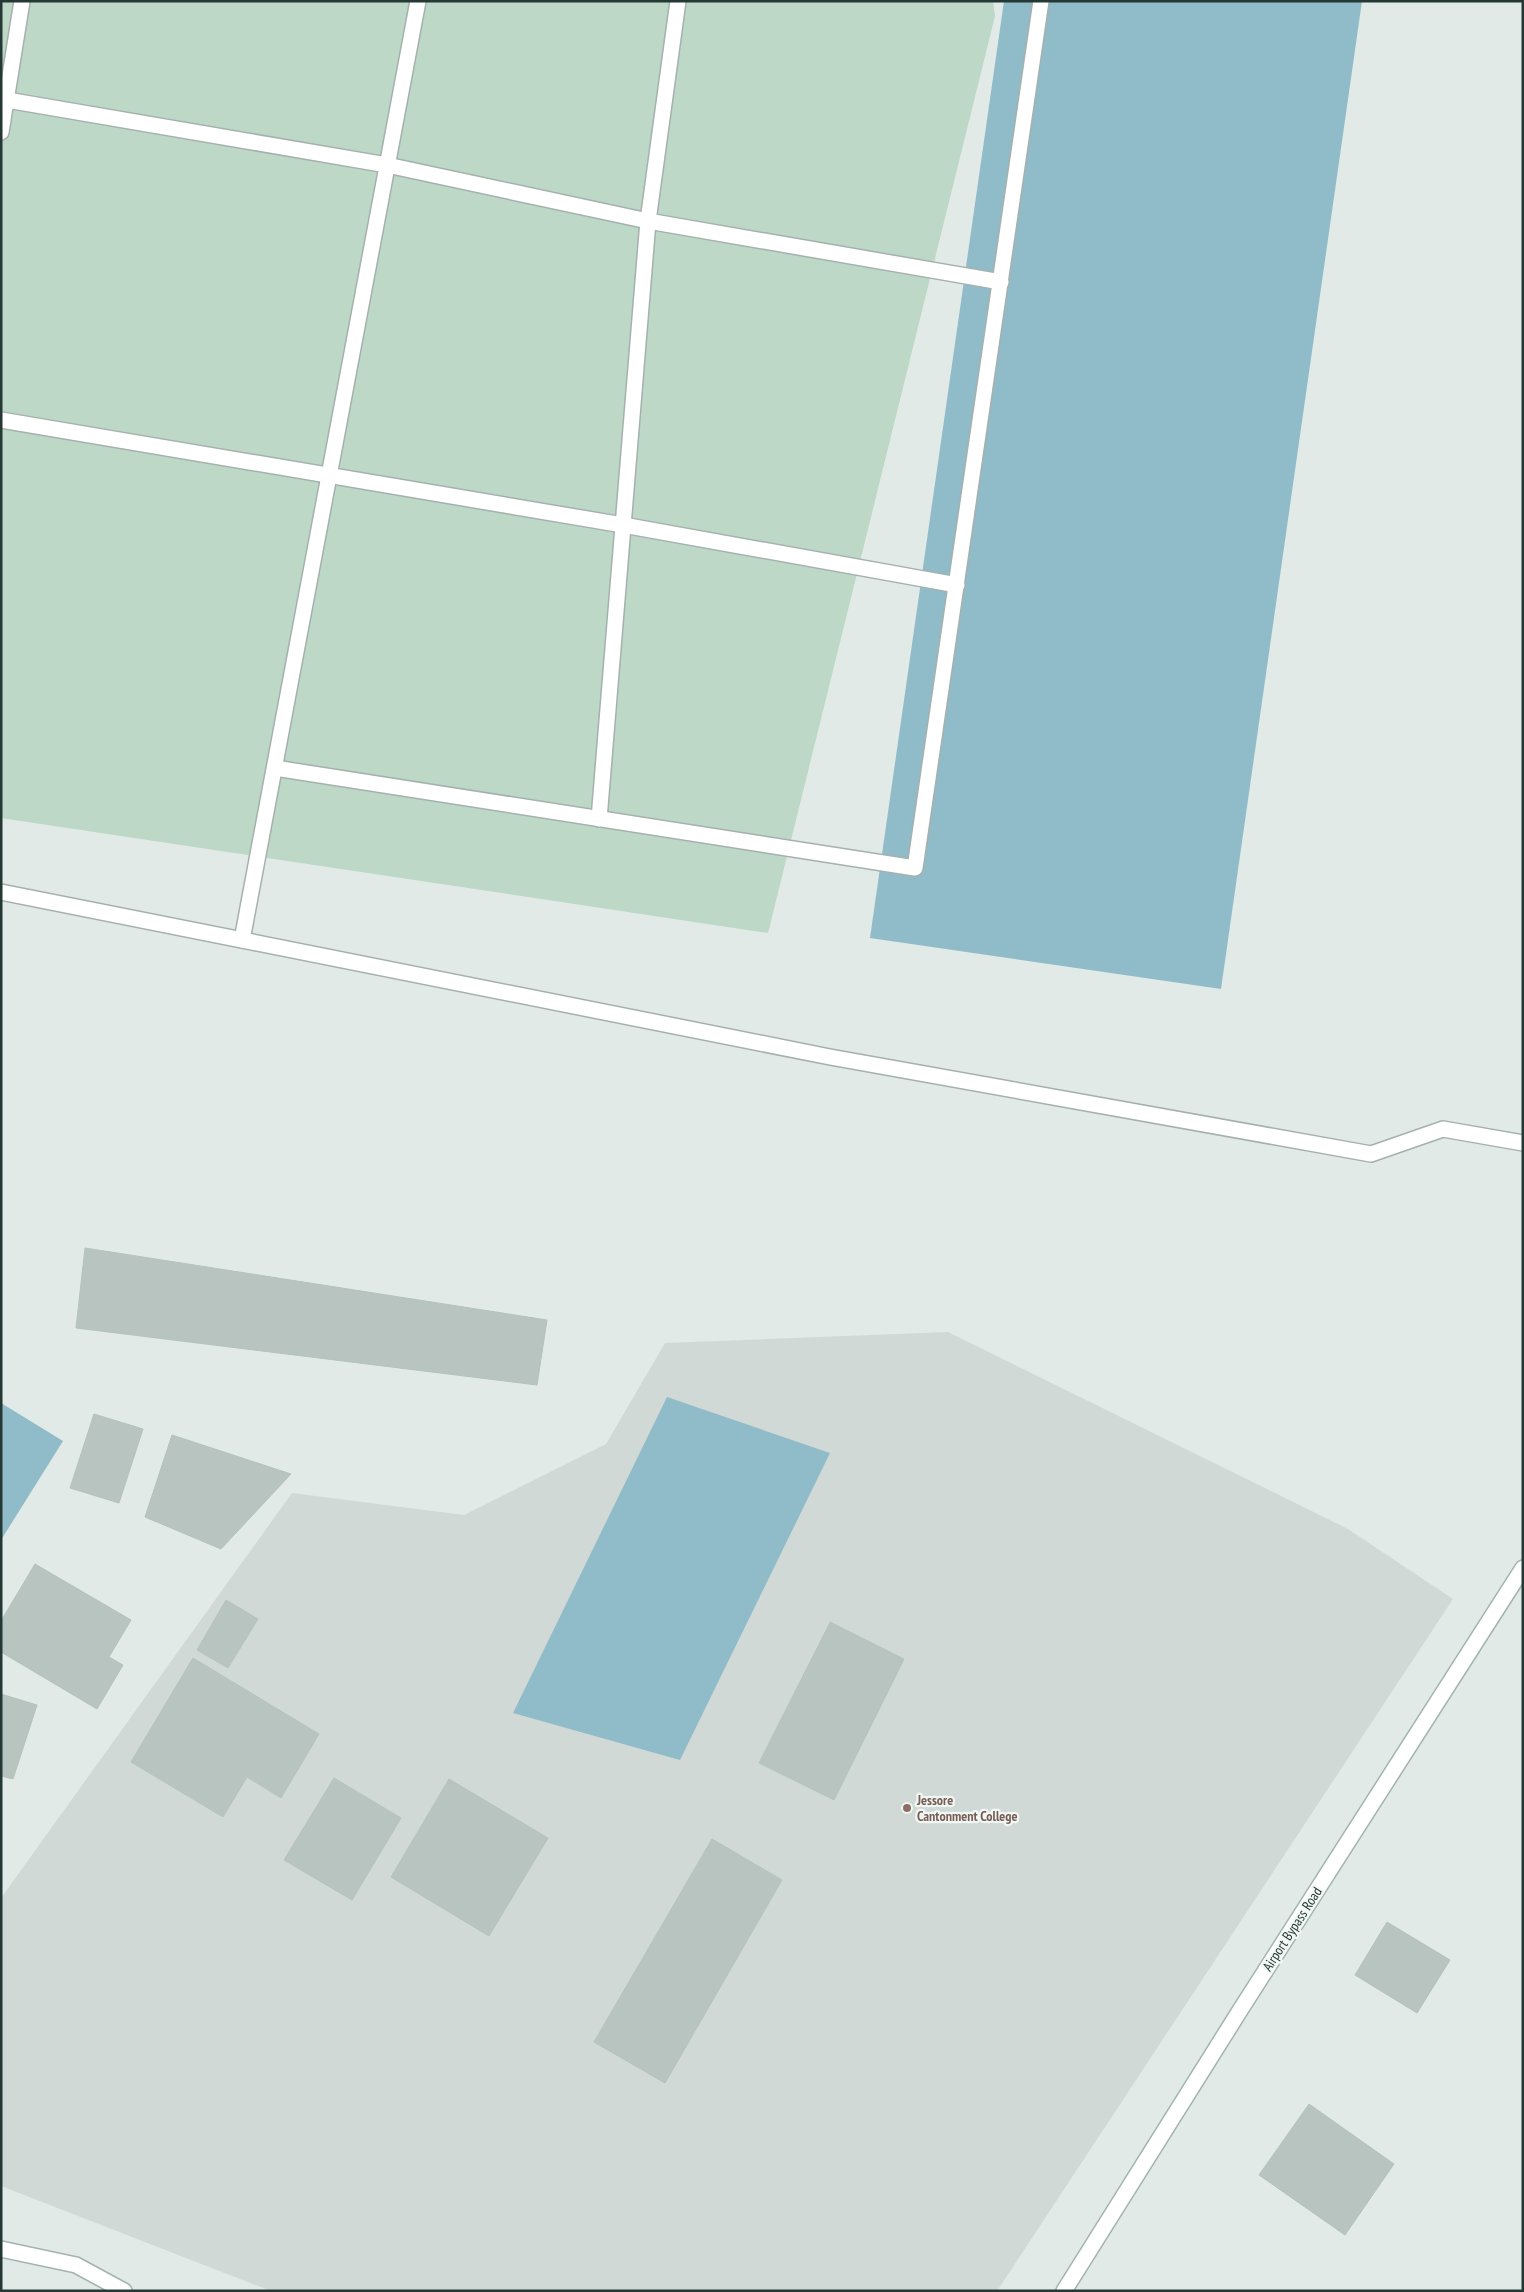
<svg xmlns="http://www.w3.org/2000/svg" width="1524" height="2292" viewBox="0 0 1524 2292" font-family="'PT Sans Narrow',sans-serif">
  <rect width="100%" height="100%" fill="#e1eae7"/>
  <path fill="#d0d9d6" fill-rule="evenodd" d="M 948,1332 L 1348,1529 L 1453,1599 L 997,2291 L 271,2291 L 1,2186 L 1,1898 L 292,1493 L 464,1515 L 606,1444 L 665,1343 ZM 226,1600 L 257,1619 L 228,1668 L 197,1650 ZM 829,1622 L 904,1659 L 833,1800 L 759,1763 ZM 193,1659 L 319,1734 L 281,1798 L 247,1777 L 223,1817 L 131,1762 ZM 334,1778 L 401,1818 L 352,1900 L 285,1860 ZM 449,1779 L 548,1838 L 489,1936 L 391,1877 ZM 712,1840 L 782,1880 L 665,2082 L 595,2042 Z"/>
  <path fill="#bdd8c6" d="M 1,1 L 993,1 L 995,16 L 768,933 L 1,818 Z"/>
  <g fill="#90bbc8">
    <path d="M 1004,1 L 1362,1 L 1221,989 L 870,938 Z"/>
    <path d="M 667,1397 L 830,1453 L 680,1760 L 513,1713 Z"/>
    <path d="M 1,1403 L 63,1441 L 1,1540 Z"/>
  </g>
  <g fill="#b7c4c0" stroke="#b4c2be">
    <path d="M 85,1248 L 547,1320 L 537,1385 L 76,1328 Z"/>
    <path d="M 94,1414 L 143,1429 L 119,1503 L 70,1488 Z"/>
    <path d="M 172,1435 L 291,1474 L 221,1549 L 145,1517 Z"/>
    <path d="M 35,1564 L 131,1620 L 109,1657 L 123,1665 L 97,1709 L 1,1652 L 1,1621 Z"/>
    <path d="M 226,1600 L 258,1619 L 228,1668 L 197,1650 Z"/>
    <path d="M 830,1622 L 904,1659 L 834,1800 L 759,1763 Z"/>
    <path d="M 193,1658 L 319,1734 L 281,1798 L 247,1777 L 223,1817 L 131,1762 Z"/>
    <path d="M 1,1694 L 37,1705 L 13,1779 L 1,1776 Z"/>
    <path d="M 334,1778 L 401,1818 L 352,1900 L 284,1860 Z"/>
    <path d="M 449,1779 L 548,1838 L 489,1936 L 391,1877 Z"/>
    <path d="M 712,1839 L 782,1880 L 665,2083 L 594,2042 Z"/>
    <path d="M 1387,1922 L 1450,1960 L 1417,2013 L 1355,1975 Z"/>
    <path d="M 1309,2104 L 1394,2164 L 1345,2235 L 1259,2175 Z"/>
  </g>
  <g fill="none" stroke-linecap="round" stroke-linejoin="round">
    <defs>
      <g id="street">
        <path d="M 7,100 L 387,165 L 648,221 L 1001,282"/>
        <path d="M 1,132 L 22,1"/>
        <path d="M 1,420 L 623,525 L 957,585"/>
        <path d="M 275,768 L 915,868 L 1041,1"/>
        <path d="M 599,819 L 648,221 L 678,1"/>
        <path d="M 1,892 L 830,1057 L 1371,1154 L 1443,1129 L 1523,1143"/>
        <path d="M 242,940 L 418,1"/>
      </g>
      <g id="secondary">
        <path d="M 1,2249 L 76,2265 L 124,2291"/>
        <path d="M 1064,2291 L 1239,2012 L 1523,1568"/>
      </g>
    </defs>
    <use href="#street" stroke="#a5b1ae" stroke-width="18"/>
    <use href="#secondary" stroke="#a2b4af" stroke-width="18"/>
    <use href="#street" stroke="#fff" stroke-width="15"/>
    <use href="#secondary" stroke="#fff" stroke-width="15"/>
  </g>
  <circle fill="#8d6e63" stroke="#f1f7f4" stroke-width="2" cx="907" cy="1808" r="5"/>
  <g text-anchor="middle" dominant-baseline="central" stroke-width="4.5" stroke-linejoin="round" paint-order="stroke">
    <g font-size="14" font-weight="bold" fill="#785e54" stroke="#f1f7f4" text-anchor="start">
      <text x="917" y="1800">Jessore<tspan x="917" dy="16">Cantonment College</tspan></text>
    </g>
    <g font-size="14" fill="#243834" stroke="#f1f7f4">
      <text transform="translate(1292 1929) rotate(-57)">Airport Bypass Road</text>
    </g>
  </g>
  <rect width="1524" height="2292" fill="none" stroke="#243834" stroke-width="5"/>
</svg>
